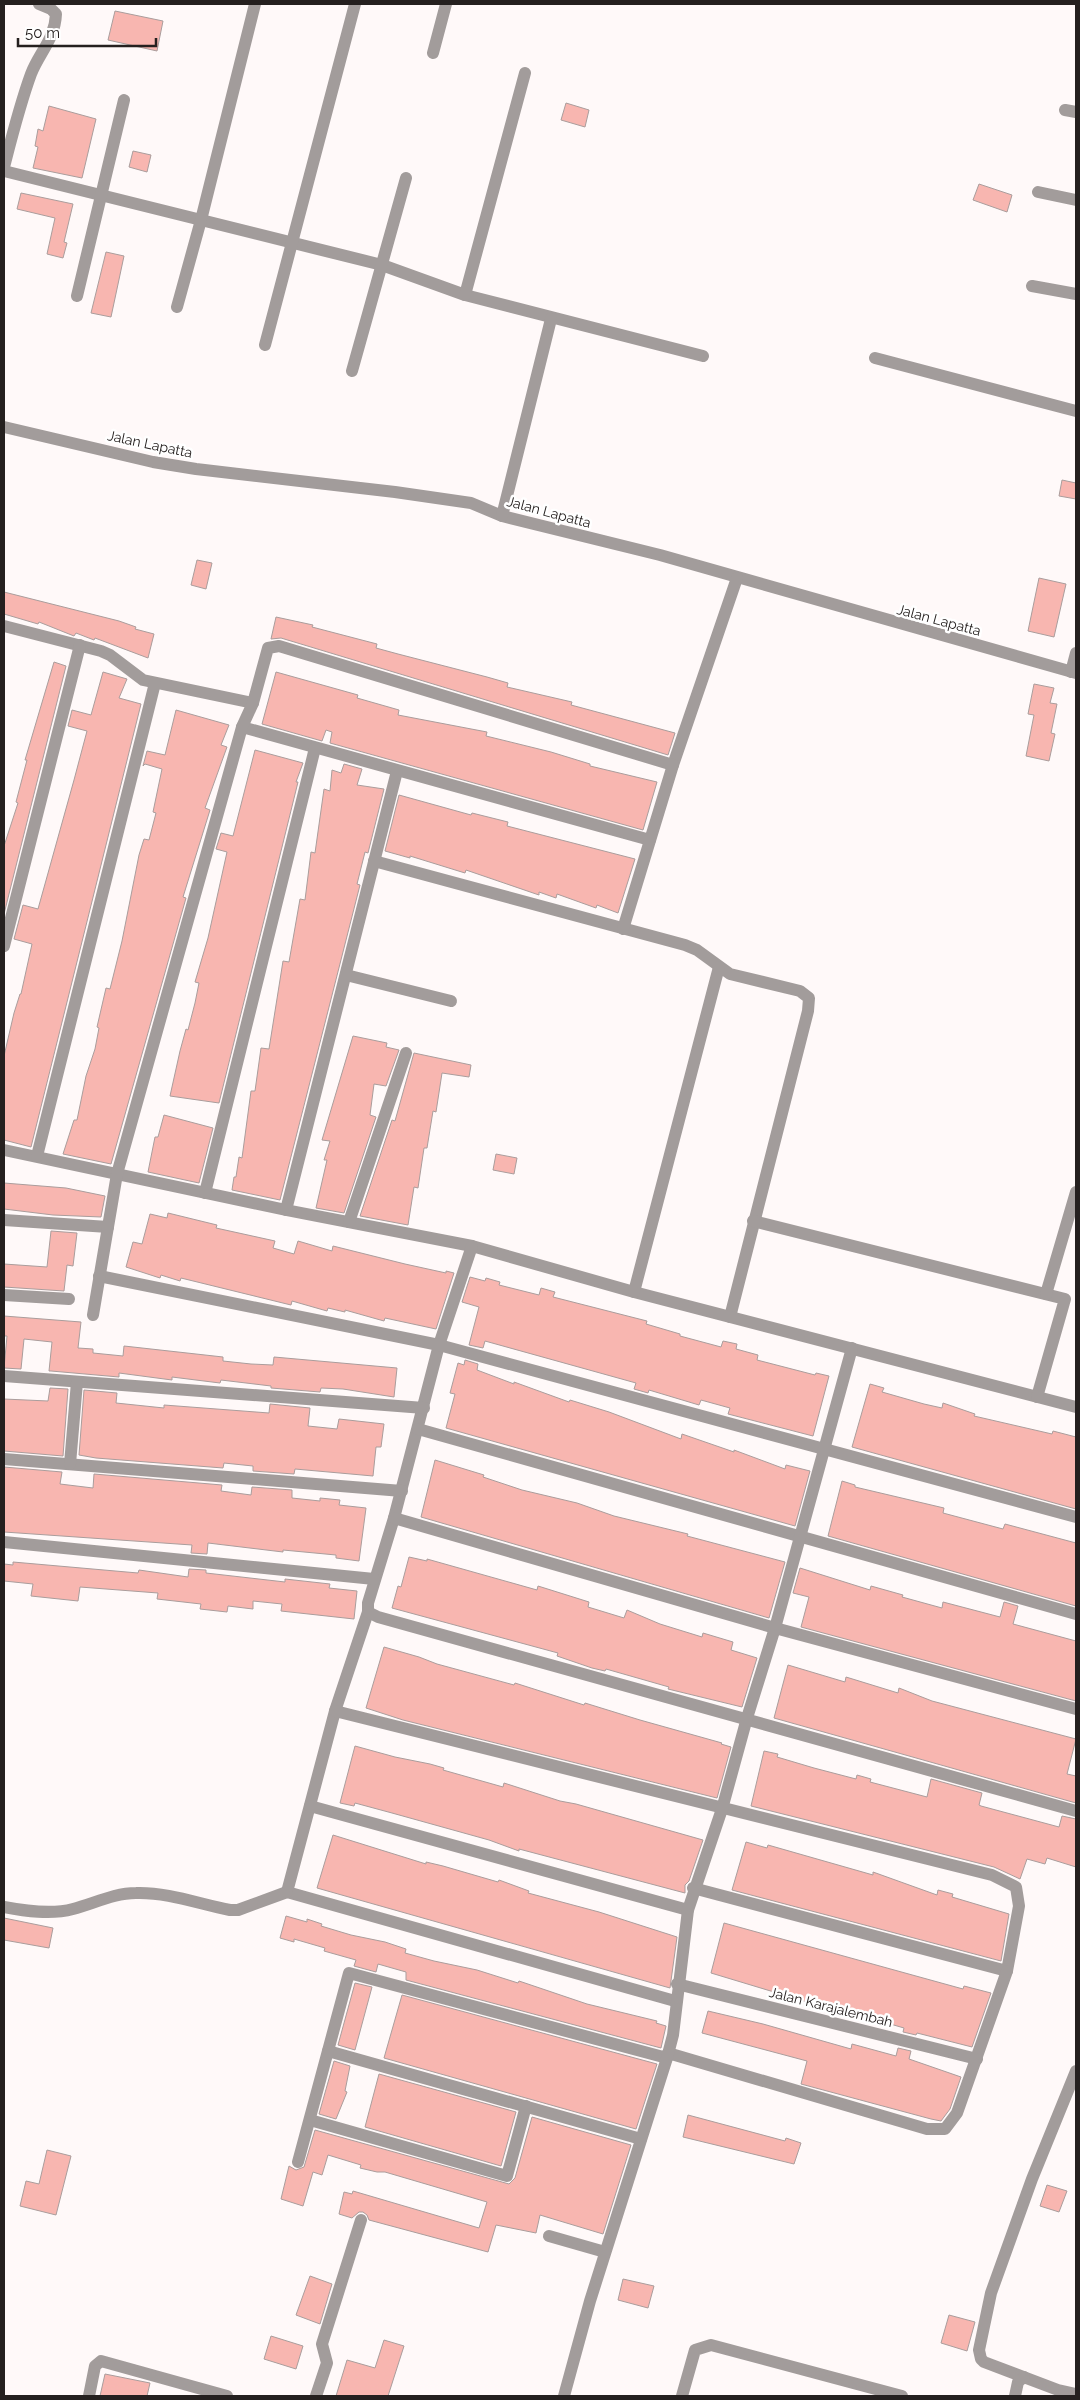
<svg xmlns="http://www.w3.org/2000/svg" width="1080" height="2400" viewBox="0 0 1080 2400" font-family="Raleway,sans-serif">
  <rect width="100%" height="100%" fill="#fff9f9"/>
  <g fill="#f8b6b0" stroke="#aa9d9c">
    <path d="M 115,11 L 163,21 L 157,51 L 108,40 Z"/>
    <path d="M 566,103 L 589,110 L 585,127 L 561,120 Z"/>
    <path d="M 49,106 L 96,119 L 82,178 L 33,168 L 38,147 L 35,146 L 38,129 L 43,131 Z"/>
    <path d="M 133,151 L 151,155 L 147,172 L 129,167 Z"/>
    <path d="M 979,184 L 1012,195 L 1007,212 L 973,200 Z"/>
    <path d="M 21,193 L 73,204 L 64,242 L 67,243 L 63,258 L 47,254 L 55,218 L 17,209 Z"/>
    <path d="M 106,252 L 124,256 L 111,317 L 91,313 Z"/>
    <path d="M 1062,480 L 1076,483 L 1076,499 L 1059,496 Z"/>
    <path d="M 197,560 L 212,563 L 206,589 L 191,585 Z"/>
    <path d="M 1039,578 L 1066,584 L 1054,637 L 1028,631 Z"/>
    <path d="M 4,592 L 119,621 L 136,627 L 135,629 L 154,634 L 148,658 L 95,638 L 94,640 L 76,633 L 74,636 L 39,622 L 38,624 L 4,614 Z"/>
    <path d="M 276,617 L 313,625 L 312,627 L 377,644 L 376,648 L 398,654 L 487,677 L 508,683 L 507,687 L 572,702 L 571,705 L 675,733 L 668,755 L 281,638 L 271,639 Z"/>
    <path d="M 54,662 L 66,666 L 4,914 L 4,846 L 18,803 L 16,802 L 27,760 L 25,760 Z"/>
    <path d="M 103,672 L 127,679 L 119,698 L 141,704 L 31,1147 L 4,1140 L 4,1056 L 14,1013 L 20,994 L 21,994 L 32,944 L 14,939 L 23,905 L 38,909 L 74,780 L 87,731 L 68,726 L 72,710 L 91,715 Z"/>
    <path d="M 276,672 L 358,695 L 357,698 L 399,710 L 398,715 L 487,732 L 486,736 L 551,752 L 590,764 L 590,766 L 657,782 L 643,830 L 330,743 L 332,732 L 326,730 L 322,741 L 262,724 Z"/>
    <path d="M 1034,684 L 1054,688 L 1050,703 L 1057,704 L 1051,733 L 1055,734 L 1049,761 L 1026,756 L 1034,715 L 1028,714 Z"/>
    <path d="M 176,710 L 229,725 L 221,745 L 227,747 L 205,808 L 210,810 L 183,897 L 186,898 L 111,1164 L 63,1154 L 74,1120 L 77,1120 L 86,1076 L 95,1049 L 99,1028 L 97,1027 L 106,988 L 110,989 L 122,941 L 139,855 L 144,839 L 149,840 L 156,813 L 153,812 L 162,769 L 145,764 L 143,766 L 147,751 L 165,755 Z"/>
    <path d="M 255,750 L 303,763 L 296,782 L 298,782 L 219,1103 L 170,1096 L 180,1051 L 186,1029 L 188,1030 L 195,1003 L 199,983 L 195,982 L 208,938 L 227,852 L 216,849 L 221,833 L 233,836 Z"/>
    <path d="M 344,764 L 362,769 L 357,785 L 384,789 L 368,853 L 365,852 L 357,884 L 360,885 L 280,1200 L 232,1190 L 234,1177 L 236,1177 L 239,1157 L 242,1158 L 251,1091 L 255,1091 L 261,1048 L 269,1049 L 283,961 L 289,962 L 300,899 L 305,900 L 311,852 L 315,853 L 324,789 L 330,791 L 332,770 L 341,773 Z"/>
    <path d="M 399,795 L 471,815 L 472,813 L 508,822 L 507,826 L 635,859 L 618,913 L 597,905 L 596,908 L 557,894 L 556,898 L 539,892 L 539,895 L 466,870 L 465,873 L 410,856 L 410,858 L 385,851 Z"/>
    <path d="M 353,1036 L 387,1043 L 386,1047 L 399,1050 L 386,1086 L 374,1084 L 370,1115 L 376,1117 L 344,1213 L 316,1208 L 327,1160 L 324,1160 L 330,1141 L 322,1140 Z"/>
    <path d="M 414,1053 L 471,1065 L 469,1077 L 442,1073 L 436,1112 L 433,1111 L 427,1148 L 424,1148 L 418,1188 L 414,1187 L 408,1225 L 360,1216 L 392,1120 L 395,1121 Z"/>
    <path d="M 164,1115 L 213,1128 L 199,1183 L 148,1172 L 155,1137 L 158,1137 Z"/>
    <path d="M 496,1154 L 517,1158 L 514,1174 L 493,1170 Z"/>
    <path d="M 4,1183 L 66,1188 L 105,1196 L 101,1217 L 53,1215 L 4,1209 Z"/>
    <path d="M 168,1213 L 217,1225 L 216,1228 L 275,1241 L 273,1248 L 294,1254 L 298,1241 L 332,1251 L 333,1246 L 405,1264 L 446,1273 L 446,1271 L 454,1273 L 436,1329 L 385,1318 L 384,1321 L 345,1310 L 345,1312 L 328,1308 L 327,1311 L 292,1301 L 291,1305 L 181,1278 L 180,1281 L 161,1275 L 160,1278 L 126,1267 L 133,1242 L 142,1244 L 150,1214 L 167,1218 Z"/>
    <path d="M 51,1231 L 77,1233 L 73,1266 L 67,1265 L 64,1291 L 4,1287 L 4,1264 L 47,1267 Z"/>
    <path d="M 470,1277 L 485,1281 L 486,1278 L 500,1282 L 499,1285 L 539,1295 L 541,1288 L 555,1292 L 553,1297 L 647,1321 L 646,1324 L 680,1334 L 680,1336 L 721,1347 L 723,1341 L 737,1344 L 736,1349 L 758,1355 L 757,1360 L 815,1375 L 816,1373 L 829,1376 L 813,1436 L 728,1414 L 730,1408 L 701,1400 L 699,1405 L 649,1390 L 648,1393 L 634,1389 L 636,1383 L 503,1346 L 485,1341 L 483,1348 L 469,1345 L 479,1307 L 462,1302 Z"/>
    <path d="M 4,1316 L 81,1322 L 78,1348 L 93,1349 L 93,1353 L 123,1356 L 124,1346 L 223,1357 L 223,1361 L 251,1364 L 273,1365 L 274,1357 L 397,1368 L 394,1397 L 343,1389 L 321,1388 L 320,1392 L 271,1388 L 271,1386 L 221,1380 L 220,1383 L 172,1377 L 172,1380 L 119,1373 L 119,1377 L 51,1371 L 49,1371 L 52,1342 L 24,1339 L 21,1369 L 4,1368 L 7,1336 L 4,1336 Z"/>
    <path d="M 465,1360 L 478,1364 L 477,1370 L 514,1384 L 514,1382 L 569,1402 L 570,1400 L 609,1412 L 681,1439 L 682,1434 L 734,1452 L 734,1450 L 785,1469 L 786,1465 L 810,1471 L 795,1526 L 446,1428 L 455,1394 L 450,1393 L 458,1363 L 464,1365 Z"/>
    <path d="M 870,1384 L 884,1388 L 882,1392 L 924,1404 L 942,1408 L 943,1403 L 975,1414 L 974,1416 L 1052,1434 L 1053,1431 L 1076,1437 L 1076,1509 L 852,1447 Z"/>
    <path d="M 50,1388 L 68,1389 L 63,1456 L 4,1451 L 4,1399 L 48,1401 Z"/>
    <path d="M 84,1390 L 117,1393 L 116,1403 L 164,1408 L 164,1405 L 269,1413 L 270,1404 L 310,1408 L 308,1426 L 337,1429 L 339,1419 L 384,1424 L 381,1447 L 376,1447 L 373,1476 L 295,1469 L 294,1474 L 253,1471 L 253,1466 L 224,1463 L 223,1468 L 96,1458 L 79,1455 Z"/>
    <path d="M 435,1460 L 484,1475 L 483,1477 L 522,1490 L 577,1503 L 614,1516 L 688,1534 L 687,1536 L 785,1562 L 769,1618 L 421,1517 Z"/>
    <path d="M 4,1467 L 62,1472 L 60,1484 L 93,1488 L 94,1474 L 222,1485 L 221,1491 L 251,1495 L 252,1487 L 292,1490 L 292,1498 L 320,1501 L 320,1498 L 340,1500 L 339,1505 L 366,1508 L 359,1561 L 336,1558 L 336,1555 L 283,1550 L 283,1552 L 208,1543 L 207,1554 L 191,1553 L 192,1545 L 4,1532 Z"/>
    <path d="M 842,1481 L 855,1485 L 855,1487 L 944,1508 L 943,1513 L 1003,1529 L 1005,1524 L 1076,1543 L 1076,1606 L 828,1536 Z"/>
    <path d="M 409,1557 L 427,1561 L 427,1559 L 537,1590 L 538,1586 L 589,1602 L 588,1607 L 624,1618 L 627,1610 L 660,1624 L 702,1637 L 703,1633 L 733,1642 L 731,1650 L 757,1658 L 742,1707 L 668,1689 L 669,1687 L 606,1669 L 605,1671 L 592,1668 L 557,1656 L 558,1653 L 392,1608 L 398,1586 L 401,1587 Z"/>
    <path d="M 13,1562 L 138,1573 L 139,1570 L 188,1577 L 189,1569 L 206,1570 L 206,1573 L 285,1582 L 285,1579 L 330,1584 L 329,1588 L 357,1591 L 354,1619 L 281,1611 L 282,1604 L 253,1601 L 253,1609 L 228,1606 L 227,1612 L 200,1609 L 201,1604 L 157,1599 L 158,1593 L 80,1587 L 78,1601 L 31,1596 L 33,1584 L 4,1581 L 4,1564 L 13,1565 Z"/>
    <path d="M 800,1568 L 870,1590 L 871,1586 L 903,1595 L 902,1597 L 942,1608 L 943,1602 L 1000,1617 L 1004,1602 L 1018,1606 L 1013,1624 L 1076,1641 L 1076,1701 L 801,1627 L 809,1597 L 793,1593 Z"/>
    <path d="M 384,1647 L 419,1657 L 437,1664 L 514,1685 L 515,1683 L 584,1705 L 585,1703 L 640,1720 L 722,1743 L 721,1744 L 731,1747 L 717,1798 L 403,1720 L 366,1708 Z"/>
    <path d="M 788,1665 L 845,1682 L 846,1677 L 898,1693 L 899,1688 L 932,1701 L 1076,1739 L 1067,1774 L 1076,1776 L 1076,1803 L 774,1718 Z"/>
    <path d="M 355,1746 L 395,1757 L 430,1764 L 444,1768 L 443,1770 L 503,1787 L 504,1783 L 560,1801 L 576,1804 L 703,1840 L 689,1881 L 685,1885 L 685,1893 L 519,1849 L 519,1851 L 489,1840 L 392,1813 L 355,1803 L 354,1806 L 340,1803 Z"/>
    <path d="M 764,1751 L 778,1754 L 777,1757 L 814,1768 L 856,1779 L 857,1775 L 871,1779 L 870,1782 L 927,1797 L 931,1779 L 982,1793 L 979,1805 L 981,1806 L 1059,1827 L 1062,1816 L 1076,1819 L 1076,1867 L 1047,1858 L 1045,1864 L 1027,1859 L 1020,1879 L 994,1867 L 751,1806 Z"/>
    <path d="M 333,1835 L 426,1864 L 426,1862 L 443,1866 L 498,1882 L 499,1880 L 529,1891 L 528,1893 L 599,1912 L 677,1937 L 670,1988 L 317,1888 Z"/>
    <path d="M 746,1842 L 767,1848 L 768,1845 L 873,1875 L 873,1872 L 937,1895 L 938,1890 L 953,1894 L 952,1897 L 1009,1914 L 1001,1961 L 732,1890 Z"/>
    <path d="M 286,1916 L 307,1922 L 307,1919 L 322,1924 L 321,1926 L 351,1935 L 385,1942 L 406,1949 L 405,1953 L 434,1961 L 477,1970 L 518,1983 L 519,1981 L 587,2004 L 657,2021 L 656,2023 L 666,2026 L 661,2048 L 406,1980 L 406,1972 L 378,1964 L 376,1972 L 354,1966 L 356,1960 L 324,1951 L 325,1948 L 294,1939 L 294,1942 L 280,1938 Z"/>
    <path d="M 4,1918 L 53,1928 L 49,1948 L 4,1940 Z"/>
    <path d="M 724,1923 L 963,1989 L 964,1986 L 991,1993 L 972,2047 L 917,2033 L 916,2035 L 903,2032 L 904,2028 L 880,2021 L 817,2005 L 711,1973 Z"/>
    <path d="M 355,1983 L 372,1987 L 355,2050 L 338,2045 Z"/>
    <path d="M 402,1995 L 657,2064 L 636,2129 L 384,2058 Z"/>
    <path d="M 708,2011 L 763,2024 L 851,2049 L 852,2044 L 896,2056 L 898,2048 L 911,2051 L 909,2059 L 961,2077 L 950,2109 L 941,2121 L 931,2119 L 801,2084 L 807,2061 L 702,2033 Z"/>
    <path d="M 334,2061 L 350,2066 L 345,2091 L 347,2092 L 336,2119 L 319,2114 Z"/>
    <path d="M 379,2074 L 516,2112 L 501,2166 L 365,2127 Z"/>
    <path d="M 688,2115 L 785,2141 L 786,2138 L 801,2143 L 794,2164 L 683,2137 Z"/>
    <path d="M 532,2117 L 631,2145 L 603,2234 L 540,2215 L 536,2233 L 496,2225 L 488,2252 L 369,2220 L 367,2215 L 363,2212 L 359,2212 L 352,2218 L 339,2214 L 344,2192 L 352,2194 L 353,2191 L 479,2228 L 487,2202 L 385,2172 L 377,2172 L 360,2168 L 361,2165 L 328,2155 L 322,2175 L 313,2172 L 303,2206 L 281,2199 L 289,2166 L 296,2170 L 304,2167 L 315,2130 L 509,2184 L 515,2178 Z"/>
    <path d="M 47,2150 L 71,2156 L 56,2215 L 20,2206 L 26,2181 L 39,2184 Z"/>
    <path d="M 1047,2185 L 1067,2191 L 1059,2212 L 1040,2206 Z"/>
    <path d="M 310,2276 L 332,2284 L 320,2324 L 296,2315 Z"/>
    <path d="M 623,2279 L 654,2286 L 648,2308 L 618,2300 Z"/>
    <path d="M 949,2315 L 975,2322 L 967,2351 L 941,2343 Z"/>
    <path d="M 271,2336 L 303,2346 L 296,2369 L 264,2359 Z"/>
    <path d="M 384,2340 L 404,2346 L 388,2396 L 336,2396 L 347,2360 L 375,2368 Z"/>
    <path d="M 105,2374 L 150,2383 L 147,2396 L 100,2396 Z"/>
  </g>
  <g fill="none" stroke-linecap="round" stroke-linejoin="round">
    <g stroke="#a29c9b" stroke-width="12">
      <path d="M 433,53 L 446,4"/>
      <path d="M 1065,110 L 1076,112"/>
      <path d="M 4,167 C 12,136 20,104 31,74 C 39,53 55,39 56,14 L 51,9 L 39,4"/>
      <path d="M 4,171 L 382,265 L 465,295 L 703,356"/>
      <path d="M 1038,192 L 1076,200"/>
      <path d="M 1032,286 L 1076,294"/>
      <path d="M 465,295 L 525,73"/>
      <path d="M 77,296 L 124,100"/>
      <path d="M 177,307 L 201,220 L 255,4"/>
      <path d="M 265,345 L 355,4"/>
      <path d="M 875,358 L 1076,411"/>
      <path d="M 352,371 L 406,178"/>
      <path d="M 4,427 L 153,462 L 196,469 L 395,492 L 471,503 L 502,516 L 660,555 L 1076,673"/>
      <path d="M 502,516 L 551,319"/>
      <path d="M 4,626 L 101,651 L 110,655 L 143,680 L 253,703"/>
      <path d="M 1071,672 L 1076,653"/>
      <path d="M 242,727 L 650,840"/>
      <path d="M 374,861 L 685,945 L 697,950 L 730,974 L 800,991 L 809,998 L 808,1011 L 730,1317"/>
      <path d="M 623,929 L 673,765 L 737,578"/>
      <path d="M 4,946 L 80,645"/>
      <path d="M 346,975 L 451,1001"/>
      <path d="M 4,1150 L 286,1210 L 472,1246 L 634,1292 L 1076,1407"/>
      <path d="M 37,1156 L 155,683"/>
      <path d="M 205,1193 L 315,748"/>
      <path d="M 286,1210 L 397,771"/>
      <path d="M 4,1220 L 108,1227"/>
      <path d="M 753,1221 L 1065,1299 L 1037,1397"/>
      <path d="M 349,1222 L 406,1053"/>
      <path d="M 472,1246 L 439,1345 L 394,1518 L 368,1603 L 368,1612 L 335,1711 L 287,1892 L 675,2001"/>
      <path d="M 99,1276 L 439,1345 L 1076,1517"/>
      <path d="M 634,1292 L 719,967"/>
      <path d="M 1046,1294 L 1076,1192"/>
      <path d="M 4,1295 L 69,1299"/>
      <path d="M 93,1315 L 117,1174 L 242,727 L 253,703 L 268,648 L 279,646 L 673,765"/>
      <path d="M 4,1376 L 424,1408"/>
      <path d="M 418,1429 L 1076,1614"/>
      <path d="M 4,1459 L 402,1491"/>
      <path d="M 70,1464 L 77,1382"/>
      <path d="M 394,1518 L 775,1628 L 1076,1709"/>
      <path d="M 4,1542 L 374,1579"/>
      <path d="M 368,1612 L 378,1617 L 1076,1811"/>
      <path d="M 335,1711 L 992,1875 L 1016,1887 L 1019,1906 L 1007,1971 L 693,1888"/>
      <path d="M 310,1806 L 688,1910"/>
      <path d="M 4,1907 C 25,1911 51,1915 73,1909 C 93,1904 114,1893 136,1893 C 168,1892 199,1904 230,1910 L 238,1910 L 287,1892"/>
      <path d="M 677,1984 L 977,2059"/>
      <path d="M 328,2051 L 641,2139"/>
      <path d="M 668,2053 L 927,2129 L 945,2129 L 957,2113 L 1007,1971"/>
      <path d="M 1076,2071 L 1032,2179 L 991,2293 L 979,2350 L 981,2359 L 984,2362 L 1058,2390 L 1076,2394"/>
      <path d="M 310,2120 L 507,2176 L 526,2106"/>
      <path d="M 298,2162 L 349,1973 L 667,2058"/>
      <path d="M 549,2236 L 605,2252"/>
      <path d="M 89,2396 L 95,2366 L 101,2361 L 227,2396"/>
      <path d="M 316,2396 L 327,2363 L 322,2344 L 361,2220"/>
      <path d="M 564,2396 L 590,2301 L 667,2058 L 673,2035 L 688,1910 L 722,1809 L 747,1718 L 775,1628 L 852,1348"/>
      <path d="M 682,2396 L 695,2350 L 711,2345 L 902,2396"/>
      <path d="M 1015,2396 L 1018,2382 L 1024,2377"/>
    </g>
  </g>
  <g text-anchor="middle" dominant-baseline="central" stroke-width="5" stroke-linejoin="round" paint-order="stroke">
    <g font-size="14" fill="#25201f" stroke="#fff">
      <text transform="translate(150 444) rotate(12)">Jalan Lapatta</text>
      <text transform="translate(549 512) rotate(15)">Jalan Lapatta</text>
      <text transform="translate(939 620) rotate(15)">Jalan Lapatta</text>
      <text transform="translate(831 2007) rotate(14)">Jalan Karajalembah</text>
    </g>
  </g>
  <rect width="1080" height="2400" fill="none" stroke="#25201f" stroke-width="10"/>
  <path d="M18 38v8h138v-8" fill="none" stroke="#25201f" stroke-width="2.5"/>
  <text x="25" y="38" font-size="15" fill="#25201f" stroke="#ffffff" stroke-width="4" paint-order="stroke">50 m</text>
</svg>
